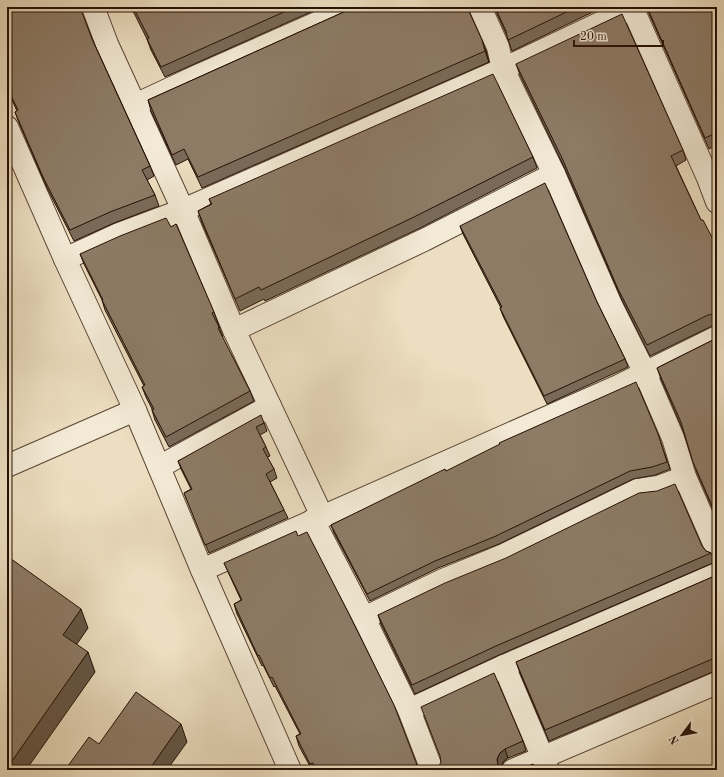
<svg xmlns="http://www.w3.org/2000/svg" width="724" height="777" viewBox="0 0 724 777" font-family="'Old Standard TT',serif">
  <rect width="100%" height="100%" fill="#ecdec0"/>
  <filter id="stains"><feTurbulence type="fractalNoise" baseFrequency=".005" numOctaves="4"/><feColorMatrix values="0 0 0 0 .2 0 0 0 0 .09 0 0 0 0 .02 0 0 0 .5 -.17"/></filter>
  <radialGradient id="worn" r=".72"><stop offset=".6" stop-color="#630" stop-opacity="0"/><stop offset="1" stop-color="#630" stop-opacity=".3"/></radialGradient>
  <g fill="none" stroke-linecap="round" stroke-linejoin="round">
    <defs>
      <g id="minor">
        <path d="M 93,7 L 107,44 L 183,210 L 234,330 L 322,516"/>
        <path d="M 480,7 L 498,47 L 503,69 L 554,174 L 611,305 L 645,373 L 673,438 L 685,477 L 717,550"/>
        <path d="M 632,7 L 708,178 L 717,202"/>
        <path d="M 135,105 L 195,77 L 353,7"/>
        <path d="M 7,127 L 65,259 L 135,410 L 202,570 L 290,770"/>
        <path d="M 65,259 L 119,234 L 183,210 L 503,69 L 632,8"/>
        <path d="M 234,330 L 424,240 L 554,174"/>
        <path d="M 7,466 L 135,410"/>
        <path d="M 159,467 L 270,406"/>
        <path d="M 313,520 L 364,618 L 409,710 L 432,770"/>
        <path d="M 202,570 L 616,387 L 717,337"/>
        <path d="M 364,618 L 443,580 L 504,555 L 638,490 L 658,487 L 685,477"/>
        <path d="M 504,666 L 548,770"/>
        <path d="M 409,710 L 504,666 L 717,574"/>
        <path d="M 513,770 L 717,683"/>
      </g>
    </defs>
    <use href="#minor" stroke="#584434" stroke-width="24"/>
    <use href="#minor" stroke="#f3ead6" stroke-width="22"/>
  </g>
  <g fill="#796a58" stroke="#261005">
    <path d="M 7,7 L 81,7 L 81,11 L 92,39 L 150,166 L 154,176 L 147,180 L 155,195 L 159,206 L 114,223 L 74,241 L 47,188 L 19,123 L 15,112 L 17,111 L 7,89 Z"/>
    <path d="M 106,7 L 111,7 L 107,9 Z"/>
    <path d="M 131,7 L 322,7 L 165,77 L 151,50 L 147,39 Z"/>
    <path d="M 355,7 L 468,7 L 468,9 L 486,51 L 489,62 L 202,188 L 188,159 L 176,165 L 151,111 L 148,100 Z"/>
    <path d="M 494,7 L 603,7 L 512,51 L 507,36 Z"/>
    <path d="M 646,7 L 717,7 L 717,145 L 709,149 Z"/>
    <path d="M 516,64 L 683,150 L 686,160 L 676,166 L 701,220 L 714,241 L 717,239 L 717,325 L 712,326 L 650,356 L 622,300 L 565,169 L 520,75 Z"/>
    <path d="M 533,157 L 537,168 L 418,229 L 265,301 L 264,299 L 240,311 L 202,223 L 198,211 L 211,204 L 209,199 Z"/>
    <path d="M 460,226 L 597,302 L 625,359 L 628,367 L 547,404 L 503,316 L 500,308 L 501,308 L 463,234 Z"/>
    <path d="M 80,254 L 214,312 L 223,337 L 222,337 L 250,391 L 254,401 L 169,447 L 155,420 L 152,410 L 152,409 L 146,397 L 142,387 L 144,386 L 105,310 L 102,300 L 84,264 Z"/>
    <path d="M 717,338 L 717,519 L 697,473 L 682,428 L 661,379 L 657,368 Z"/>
    <path d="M 264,423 L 267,431 L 260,435 L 266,447 L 270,456 L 267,457 L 274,469 L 277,478 L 270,482 L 288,518 L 209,553 L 184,493 L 191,489 L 181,469 L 178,461 Z"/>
    <path d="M 658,434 L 670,469 L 655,475 L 633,479 L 499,544 L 438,568 L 370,601 L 334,533 L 331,525 L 446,471 Z"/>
    <path d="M 702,546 L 706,551 L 711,553 L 715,562 L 499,655 L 415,694 L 381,624 L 378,615 Z"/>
    <path d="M 224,563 L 417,765 L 421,770 L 312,770 L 299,746 L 296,736 L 300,734 L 275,686 L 274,687 L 263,665 L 262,666 L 237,614 L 234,604 L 241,600 L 228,572 Z"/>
    <path d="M 717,575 L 717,670 L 549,741 L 520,673 L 516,662 Z"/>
    <path d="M 523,741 L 526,751 L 508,758 L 503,762 L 501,769 L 436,770 Z"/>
  </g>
  <g fill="#635647" stroke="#261005">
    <path d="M 482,40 L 486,51 L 489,62 L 485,51 Z"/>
    <path d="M 81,609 L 88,628 L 70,654 L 63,635 Z"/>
    <path d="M 88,652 L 95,672 L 26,770 L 7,770 L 7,768 Z"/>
    <path d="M 181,724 L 187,742 L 167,770 L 149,770 Z"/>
    <path d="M 505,749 L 508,758 L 503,762 L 501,769 L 498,766 L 497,759 L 500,753 Z"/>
  </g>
  <g fill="#8d7b66" stroke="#261005">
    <path d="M 7,7 L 80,7 L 92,39 L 150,166 L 142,170 L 155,195 L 110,212 L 70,230 L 43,177 L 15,112 L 18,110 L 7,87 Z"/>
    <path d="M 133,7 L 295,7 L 161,67 L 147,39 L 149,38 Z"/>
    <path d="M 355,7 L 467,7 L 482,40 L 485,51 L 198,177 L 184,149 L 172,155 L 148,100 Z"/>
    <path d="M 495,7 L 577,7 L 508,40 L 506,31 Z"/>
    <path d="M 647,7 L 717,7 L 717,140 L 714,134 L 705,138 Z"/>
    <path d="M 622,14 L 683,150 L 671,156 L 701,220 L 703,220 L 714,241 L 717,239 L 717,315 L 714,314 L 708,315 L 647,345 L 618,289 L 562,158 L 516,64 Z"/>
    <path d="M 493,74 L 533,157 L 414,217 L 261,290 L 259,287 L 235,299 L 198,211 L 212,204 L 209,199 Z"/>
    <path d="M 545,183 L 597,302 L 625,359 L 544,396 L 500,308 L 502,307 L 460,226 Z"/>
    <path d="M 166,218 L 171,227 L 176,224 L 214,312 L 212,313 L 219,327 L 218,328 L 250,391 L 166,437 L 152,410 L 154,409 L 142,387 L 145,385 L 102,300 L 103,300 L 80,254 L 120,236 Z"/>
    <path d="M 717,338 L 717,517 L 693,462 L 681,422 L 657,368 Z"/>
    <path d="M 636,382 L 658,434 L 667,462 L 652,467 L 630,471 L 496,536 L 435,561 L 367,594 L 331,525 L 445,469 L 446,471 L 500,444 L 499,443 Z"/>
    <path d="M 261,415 L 264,423 L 256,427 L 266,447 L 263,449 L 274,469 L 266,474 L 284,510 L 205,545 L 184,493 L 192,489 L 178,461 Z"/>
    <path d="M 675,484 L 702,546 L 706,551 L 711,553 L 496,646 L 412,685 L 378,615 L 445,583 L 506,558 L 639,493 L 657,491 Z"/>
    <path d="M 296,531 L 298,536 L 307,532 L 349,614 L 394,705 L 417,765 L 421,770 L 316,770 L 313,763 L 310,764 L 296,736 L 301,734 L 272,677 L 270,678 L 259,655 L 258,656 L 234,604 L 242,600 L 224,563 Z"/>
    <path d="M 7,556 L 81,609 L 63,635 L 88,652 L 7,768 Z"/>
    <path d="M 717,575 L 717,657 L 545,730 L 516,662 Z"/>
    <path d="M 494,673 L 523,741 L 505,749 L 500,753 L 497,759 L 498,766 L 502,770 L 436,770 L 438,768 L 441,762 L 440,756 L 421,707 Z"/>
    <path d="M 136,692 L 181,724 L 149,770 L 65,770 L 89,737 L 99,744 Z"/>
    <path d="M 533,764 L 537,770 L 519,770 Z"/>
  </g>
  <rect width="724" height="777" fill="none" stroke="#ecdec0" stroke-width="24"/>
  <rect x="8" y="8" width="708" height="761" fill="none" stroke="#261005" stroke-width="2"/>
  <rect x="12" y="12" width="700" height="753" fill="none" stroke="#261005"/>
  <g transform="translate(682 735) rotate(238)" stroke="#f3ead6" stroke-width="3" paint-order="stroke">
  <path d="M0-3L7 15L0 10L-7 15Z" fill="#261005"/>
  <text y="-6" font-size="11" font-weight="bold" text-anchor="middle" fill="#261005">N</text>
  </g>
  <path d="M574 40v6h89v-6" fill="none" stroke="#261005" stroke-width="2"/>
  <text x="580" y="40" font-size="12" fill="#261005" stroke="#f3ead6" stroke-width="3" paint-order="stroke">20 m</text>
  <rect width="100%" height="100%" filter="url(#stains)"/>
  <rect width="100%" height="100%" fill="url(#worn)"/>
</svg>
